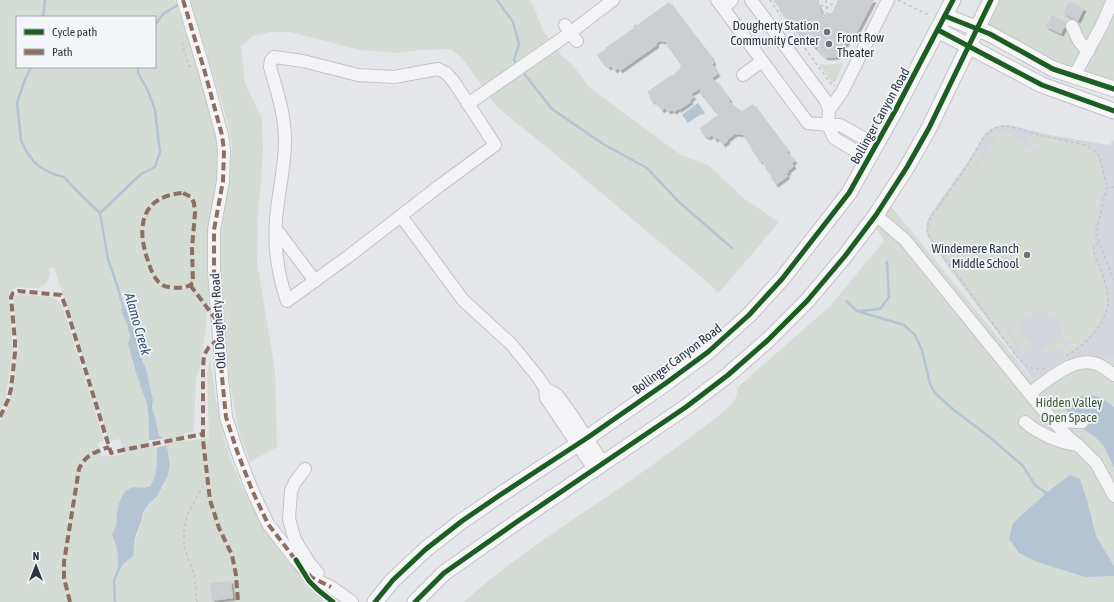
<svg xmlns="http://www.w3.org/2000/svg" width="1114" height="602" viewBox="0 0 1114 602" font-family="'Asap Condensed',sans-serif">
  <defs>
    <filter id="shadow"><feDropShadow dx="2.5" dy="2.5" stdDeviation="0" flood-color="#0004"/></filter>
  </defs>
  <rect width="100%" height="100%" fill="#e4e6e9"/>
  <path fill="#d3d6dc" d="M 1001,125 L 1010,125 L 1050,135 L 1109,145 L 1114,140 L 1114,359 L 1086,354 L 1062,361 L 1033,379 L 946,264 L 929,238 L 927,235 L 926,225 L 930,215 L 969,160 L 985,134 L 992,128 Z"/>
  <g fill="#d5dcd5" fill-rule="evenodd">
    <path d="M 0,0 L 175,0 L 191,49 L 200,72 L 215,127 L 217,147 L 218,173 L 209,223 L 210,287 L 203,349 L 199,372 L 196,376 L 194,431 L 184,434 L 185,441 L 209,438 L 207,372 L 210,358 L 216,400 L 223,434 L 230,458 L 244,491 L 262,523 L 308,583 L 325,598 L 322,602 L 0,602 L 0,421 L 10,401 L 18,350 L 13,299 L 15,296 L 19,294 L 51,297 L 56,299 L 62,305 L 87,385 L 104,441 L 99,442 L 98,445 L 102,457 L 124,454 L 120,439 L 109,441 L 54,267 L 49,268 C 50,273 50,278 46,283 C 38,293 27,285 16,288 C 13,289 11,291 9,294 L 13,351 L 5,401 L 0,410 ZM 17,17 L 155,17 L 155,67 L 17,67 ZM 127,308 L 141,348 L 142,360 L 146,369 L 153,400 L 152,407 L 156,421 L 159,437 L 163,437 C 170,456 171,479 158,495 C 153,501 147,505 144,512 C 143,515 143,518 142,521 C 138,533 134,544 133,556 L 118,566 C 118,555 117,545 112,535 L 116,527 L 117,513 L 123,494 L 138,488 L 143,488 L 150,486 C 158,475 157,460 157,447 L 149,439 L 149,421 L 147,404 L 136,373 L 128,343 L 130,336 L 127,325 Z"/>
    <path d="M 190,0 L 529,0 L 532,3 L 544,32 L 561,55 L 572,64 L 590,88 L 681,155 L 708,165 L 746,200 L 779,222 C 759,245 740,270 718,293 L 712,286 L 549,149 L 497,107 L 462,58 L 451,49 L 421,50 L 397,53 L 360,50 L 290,32 L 272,32 L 253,36 L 241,46 L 245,83 L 262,119 L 263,153 L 258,218 L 257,261 L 275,371 L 277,447 L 250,462 L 238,429 L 229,376 L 225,318 L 219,258 L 221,227 L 229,183 L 232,145 L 227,120 L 202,38 L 194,18 Z"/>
    <path d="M 991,0 L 1114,0 L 1114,89 L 977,29 Z"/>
    <path d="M 822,63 L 824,65 L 842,63 L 843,64 L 835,82 L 832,82 L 820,65 Z"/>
    <path d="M 1001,133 C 1007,132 1014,134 1016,139 L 1039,154 L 1041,151 L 1028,142 L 1033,134 L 1087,146 L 1094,152 L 1098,157 L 1106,186 L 1103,188 C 1100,203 1090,228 1096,242 L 1094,244 L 1092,248 C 1095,261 1102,273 1105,286 C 1106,292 1108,299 1107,305 C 1104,326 1081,345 1064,356 L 1061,351 L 1073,342 L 1071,339 L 1050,355 L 1043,353 L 1043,350 L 1062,335 C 1061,330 1060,325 1057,320 C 1050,312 1037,310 1028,316 C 1024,318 1021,324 1019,328 C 1022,336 1029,341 1032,348 L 1029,351 L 1024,351 L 1009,330 L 1006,332 L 1015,344 L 1011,347 L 928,232 L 929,222 L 955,186 L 978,149 L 983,152 L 974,165 L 977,167 L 992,144 L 995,137 Z"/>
    <path d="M 886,200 L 1032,379 L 1062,361 L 1086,354 L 1114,359 L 1114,566 L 1096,536 L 1091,518 L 1046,493 L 1033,505 L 1037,562 L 1085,577 L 1114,576 L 1114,602 L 464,602 C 510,560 564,526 615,491 C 650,468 683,442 716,418 C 726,409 739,402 737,388 L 831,305 L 883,242 L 884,240 L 870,221 Z"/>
  </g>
  <g fill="#b4c4d3">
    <path d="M 698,103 L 705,113 L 702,115 L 701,114 L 688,123 L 682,115 Z"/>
    <path d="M 122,308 L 126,308 L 141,348 L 142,360 L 146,369 L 153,400 L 152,407 L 156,421 L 159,436 L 163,437 L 167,447 L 170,465 L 168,475 L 158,495 L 147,506 L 143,513 L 142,519 L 135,538 L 133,556 L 123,564 L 120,569 L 118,566 C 118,555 117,545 112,535 C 113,532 115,529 116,526 C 117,522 116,518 117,514 C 118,506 121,492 129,489 C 135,485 143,490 150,486 C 158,475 157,460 157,447 L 149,439 L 149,421 L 147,404 L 136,373 L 128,343 L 130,336 L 127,325 L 121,310 Z"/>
    <path d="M 1084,395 C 1099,395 1102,398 1114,407 L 1114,468 L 1104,446 L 1094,436 L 1085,430 L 1065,409 L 1064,404 L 1071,400 Z"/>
    <path d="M 1070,475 L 1080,479 L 1087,500 L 1096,536 L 1114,566 L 1114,576 L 1085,577 L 1037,562 L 1019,553 L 1009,539 L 1013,523 L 1046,493 Z"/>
  </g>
  <path fill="#e4e6e9" d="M 165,438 L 168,445 L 155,448 L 148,441 Z"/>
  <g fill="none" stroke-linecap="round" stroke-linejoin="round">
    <g stroke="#b4c4d3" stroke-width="2.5">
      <path d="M 497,0 L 513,22 L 519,44 L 514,60 L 518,66"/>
      <path d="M 43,17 L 45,0"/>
      <path d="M 155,25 L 163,14 L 181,3"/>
      <path d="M 31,67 L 24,82 L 17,103 L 21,140 L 25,149 L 34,162 L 40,167 L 53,174 L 64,177 L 79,193 L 100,213"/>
      <path d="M 522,71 L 552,109 L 603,144 L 647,168 L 679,202 L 732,248"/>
      <path d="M 846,301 L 857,311 L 904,325 L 915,335 L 922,350 L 930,384 L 935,393 L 955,411 L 987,435 L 1023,466 L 1035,485 L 1046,493"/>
      <path d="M 124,310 L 118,288 L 108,259 L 100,213 L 141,174 L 155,167 L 160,152 L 155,110 L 148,91 L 138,73 L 138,67"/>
      <path d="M 859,311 L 880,309 L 889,297 L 887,262"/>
      <path d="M 115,602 L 114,581 L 120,566"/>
    </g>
  </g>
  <g fill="#ccced1" filter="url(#shadow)">
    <path d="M 774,0 L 815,0 L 820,8 L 822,14 L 832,13 L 838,0 L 874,0 L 854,38 L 850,36 L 846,44 L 844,45 L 844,49 L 837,57 L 826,58 L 817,51 L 817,47 L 814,48 L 809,40 L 805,43 L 779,10 L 780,9 L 774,1 Z"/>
    <path d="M 1069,1 L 1084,9 L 1078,21 L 1063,13 Z"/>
    <path d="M 669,2 L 711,57 L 714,63 L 712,64 L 718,74 L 712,78 L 715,82 L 716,81 L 730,100 L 729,101 L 732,104 L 732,103 L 737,109 L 738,108 L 742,113 L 743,112 L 742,111 L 753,104 L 788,151 L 787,152 L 795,161 L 792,163 L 794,166 L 788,171 L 789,172 L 786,174 L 788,176 L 776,185 L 771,178 L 772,177 L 765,168 L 766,167 L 762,161 L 760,162 L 750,147 L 751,147 L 743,135 L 735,134 L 727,140 L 728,141 L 723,145 L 718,138 L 715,140 L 712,135 L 708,138 L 706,136 L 705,137 L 701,132 L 702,131 L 700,128 L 718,115 L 714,110 L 713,110 L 704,98 L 705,97 L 703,95 L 702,96 L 700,93 L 701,92 L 699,89 L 691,94 L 694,97 L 690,100 L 691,102 L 679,110 L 678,109 L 674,112 L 672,110 L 668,112 L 665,108 L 662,111 L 656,103 L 655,103 L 653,101 L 652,102 L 649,97 L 650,96 L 647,92 L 671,75 L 672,76 L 680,69 L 681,62 L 679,60 L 678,61 L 667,46 L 668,45 L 666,42 L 659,41 L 656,43 L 657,45 L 620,71 L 618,68 L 615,71 L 611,66 L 608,68 L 605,64 L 604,65 L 597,55 L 606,49 L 605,48 L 634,28 L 633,26 L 636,24 L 637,25 Z"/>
    <path d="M 1052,15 L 1067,23 L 1061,34 L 1046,27 Z"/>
    <path d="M 231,581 L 233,598 L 212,601 L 210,583 Z"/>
  </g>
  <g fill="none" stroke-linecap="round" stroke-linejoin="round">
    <defs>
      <g id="minor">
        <path d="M 183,0 L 204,69 L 222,135 L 224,150 L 223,181 L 214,230 L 214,270 L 222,377 L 226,417 L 237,451 L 252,490 L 268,524 L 296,560 L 311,577 L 331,587 L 352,602"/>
        <path d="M 717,0 L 808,123 L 828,125 L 829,110 L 826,101 L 751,0"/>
        <path d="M 723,8 L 732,0"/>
        <path d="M 1072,26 L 1079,41 L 1088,52"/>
        <path d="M 577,41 L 570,33 L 613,0"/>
        <path d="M 274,57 L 303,61 L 358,75 L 394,77 L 438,69 L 446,73 L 454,82 L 495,145 L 438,187 L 349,256 L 287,301 C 278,275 274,246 276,220 C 278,193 285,167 285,141 C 285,115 277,91 270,67 L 271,60 Z"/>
        <path d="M 743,75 L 762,61"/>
        <path d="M 1074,76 L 1101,27 L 1113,0"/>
        <path d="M 468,104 L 570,33 L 565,25"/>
        <path d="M 829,110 L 842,92 L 888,0"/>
        <path d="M 869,158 L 854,150 L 834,138 L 828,125 L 840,125 L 876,145"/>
        <path d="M 876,215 L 905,240 L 1039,405 L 1068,437 L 1081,448 L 1096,463 L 1114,496"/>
        <path d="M 401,216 L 463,300 L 511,344 L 538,377 L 545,388 L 546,398 L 594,469"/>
        <path d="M 276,229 L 315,281"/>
        <path d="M 545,388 L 557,395 L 571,414 L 603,463"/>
        <path d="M 1030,393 C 1045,382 1072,358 1093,363 C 1101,364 1107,370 1114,375"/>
        <path d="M 1054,421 L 1082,422"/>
        <path d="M 1025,422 C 1039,434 1060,443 1078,445"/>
        <path d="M 305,469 L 295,482 L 291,491 L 289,519 L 295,540 L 310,564 L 318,573"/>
      </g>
      <g id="major">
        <path d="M 945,16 L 990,34 L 1053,69 L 1114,89"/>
        <path d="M 938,30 L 1042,85 L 1114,111"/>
        <path d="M 375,602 L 393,580 L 426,549 L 462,521 L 500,495 L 587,438 L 666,383 L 708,352 L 749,315 L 782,279 L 849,193 L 895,111 L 953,0"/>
        <path d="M 415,602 L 444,573 L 518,521 L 686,407 L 728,375 L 768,340 L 807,301 L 845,256 L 876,215 L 907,167 L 929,128 L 991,0"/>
      </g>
    </defs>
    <use href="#minor" stroke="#c2c4c7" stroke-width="14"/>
    <use href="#major" stroke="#c1c3c7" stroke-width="17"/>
    <g stroke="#c2c5c8" stroke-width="1.5" stroke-dasharray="3 3" stroke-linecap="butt">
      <path d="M 770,0 L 781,16"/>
      <path d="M 817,0 L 820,5 L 827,8 L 832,4 L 834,0"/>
      <path d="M 826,0 L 827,13"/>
      <path d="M 898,0 L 929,15"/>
      <path d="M 787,24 L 832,85 L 835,85"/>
      <path d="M 182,42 L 187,60 L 189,66 L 192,67"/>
      <path d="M 1114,187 L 1107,188 L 1106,190 L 1096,233 L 1100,245 L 1114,280"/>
      <path d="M 1066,356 C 1071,353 1076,350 1081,346 C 1092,337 1108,317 1108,302 C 1108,291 1104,279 1101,269 C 1098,262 1092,253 1094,245 L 1099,243"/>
      <path d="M 1045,368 C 1032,370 1026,367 1018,358 L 930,238 L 927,230 L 929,220 L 967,166 L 984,136 L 989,132 L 998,127 L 1007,126 L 1012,127 L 1039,135 L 1085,145 L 1097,153 L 1100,158 L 1107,188"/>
      <path d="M 197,602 L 194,574 L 184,547 L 184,531 L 187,515 L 207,479"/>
    </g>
    <use href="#minor" stroke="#f4f4f6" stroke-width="12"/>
    <use href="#major" stroke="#f7f7f8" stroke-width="15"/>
    <g stroke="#8d6e63" stroke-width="4" stroke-dasharray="8 4" stroke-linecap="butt">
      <path d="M 183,0 L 204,69 L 222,135 L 224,150 L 223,181 L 214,230 L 214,270 L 222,377 L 226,417 L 237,451 L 252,490 L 268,524 L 298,563"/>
      <path d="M 183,193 L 191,197 L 194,203 L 195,213 L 192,248 L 193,283 C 191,284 190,286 188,286 C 182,289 165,288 161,284 C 153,278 150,267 147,258 C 136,224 143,196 183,193 Z"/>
      <path d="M 190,285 L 218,322"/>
      <path d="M 219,340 L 215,342 L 209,347 L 204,355 L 203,368 L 203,440 L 210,500 L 219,528 L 232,555 L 236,575 L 238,602"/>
      <path d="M 0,417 L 8,400 L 11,389 L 15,353 L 15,342 L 11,297 L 13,293 L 18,291 L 61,295 L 67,310 L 111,453 L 123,450 L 203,434"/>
      <path d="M 309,574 L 311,577 L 331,587"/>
      <path d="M 70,602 L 64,578 L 64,562 L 79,469 C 85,455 95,452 109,447"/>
    </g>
    <defs>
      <g id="cycleway">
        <path d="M 945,16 L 990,34 L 1053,69 L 1114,89"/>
        <path d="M 938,30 L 1042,85 L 1114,111"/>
        <path d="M 296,560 L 309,581 L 318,590 L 333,602"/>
        <path d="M 375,602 L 393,580 L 426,549 L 462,521 L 500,495 L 587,438 L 666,383 L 708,352 L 749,315 L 782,279 L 849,193 L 895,111 L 953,0"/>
        <path d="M 415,602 L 444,573 L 518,521 L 686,407 L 728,375 L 768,340 L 807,301 L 845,256 L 876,215 L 907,167 L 929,128 L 991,0"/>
      </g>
    </defs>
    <use href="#cycleway" stroke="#f3f5f8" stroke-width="8"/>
    <use href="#cycleway" stroke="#1b5e20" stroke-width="5"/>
  </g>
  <g fill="#6c737c" stroke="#f3f5f8" stroke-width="1.5">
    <circle cx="827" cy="32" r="4"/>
    <circle cx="829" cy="44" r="4"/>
    <circle cx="1027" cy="255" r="4"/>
  </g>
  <g text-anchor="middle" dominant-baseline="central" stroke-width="3.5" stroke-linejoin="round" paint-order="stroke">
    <g font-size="13" fill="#2b3542" stroke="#f3f5f8" text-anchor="end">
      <text x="819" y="25">Dougherty Station<tspan x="819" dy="15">Community Center</tspan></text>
      <text x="837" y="37" text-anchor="start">Front Row<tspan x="837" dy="15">Theater</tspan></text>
      <text x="1019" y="248">Windemere Ranch<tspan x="1019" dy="15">Middle School</tspan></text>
    </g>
    <g font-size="13" fill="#2b3542" stroke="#f3f5f8">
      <text transform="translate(880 116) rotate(-61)">Bollinger Canyon Road</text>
      <text transform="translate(218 321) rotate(-94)">Old Dougherty Road</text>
      <text transform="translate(677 359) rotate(-37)">Bollinger Canyon Road</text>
    </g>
    <g font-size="13" fill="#425d39" stroke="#f3f5f8">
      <text x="1069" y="402">Hidden Valley<tspan x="1069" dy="15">Open Space</tspan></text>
    </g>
    <g font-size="14" font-style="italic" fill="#375575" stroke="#f3f5f8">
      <text transform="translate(138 324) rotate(74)">Alamo Creek</text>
    </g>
  </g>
  <rect x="16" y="16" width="140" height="52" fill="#f3f5f8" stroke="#a3a8af"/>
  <rect x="24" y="29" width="20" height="6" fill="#1b5e20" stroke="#a3a8af"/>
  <text x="52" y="36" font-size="12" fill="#2b3542">Cycle path</text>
  <rect x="24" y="49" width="20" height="6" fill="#8d6e63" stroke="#a3a8af"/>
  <text x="52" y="56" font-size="12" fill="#2b3542">Path</text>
  <g transform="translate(36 566)" stroke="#f3f5f8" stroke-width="3" paint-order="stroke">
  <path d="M0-3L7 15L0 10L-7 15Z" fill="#2b3542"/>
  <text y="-6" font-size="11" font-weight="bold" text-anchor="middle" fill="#2b3542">N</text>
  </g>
</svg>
